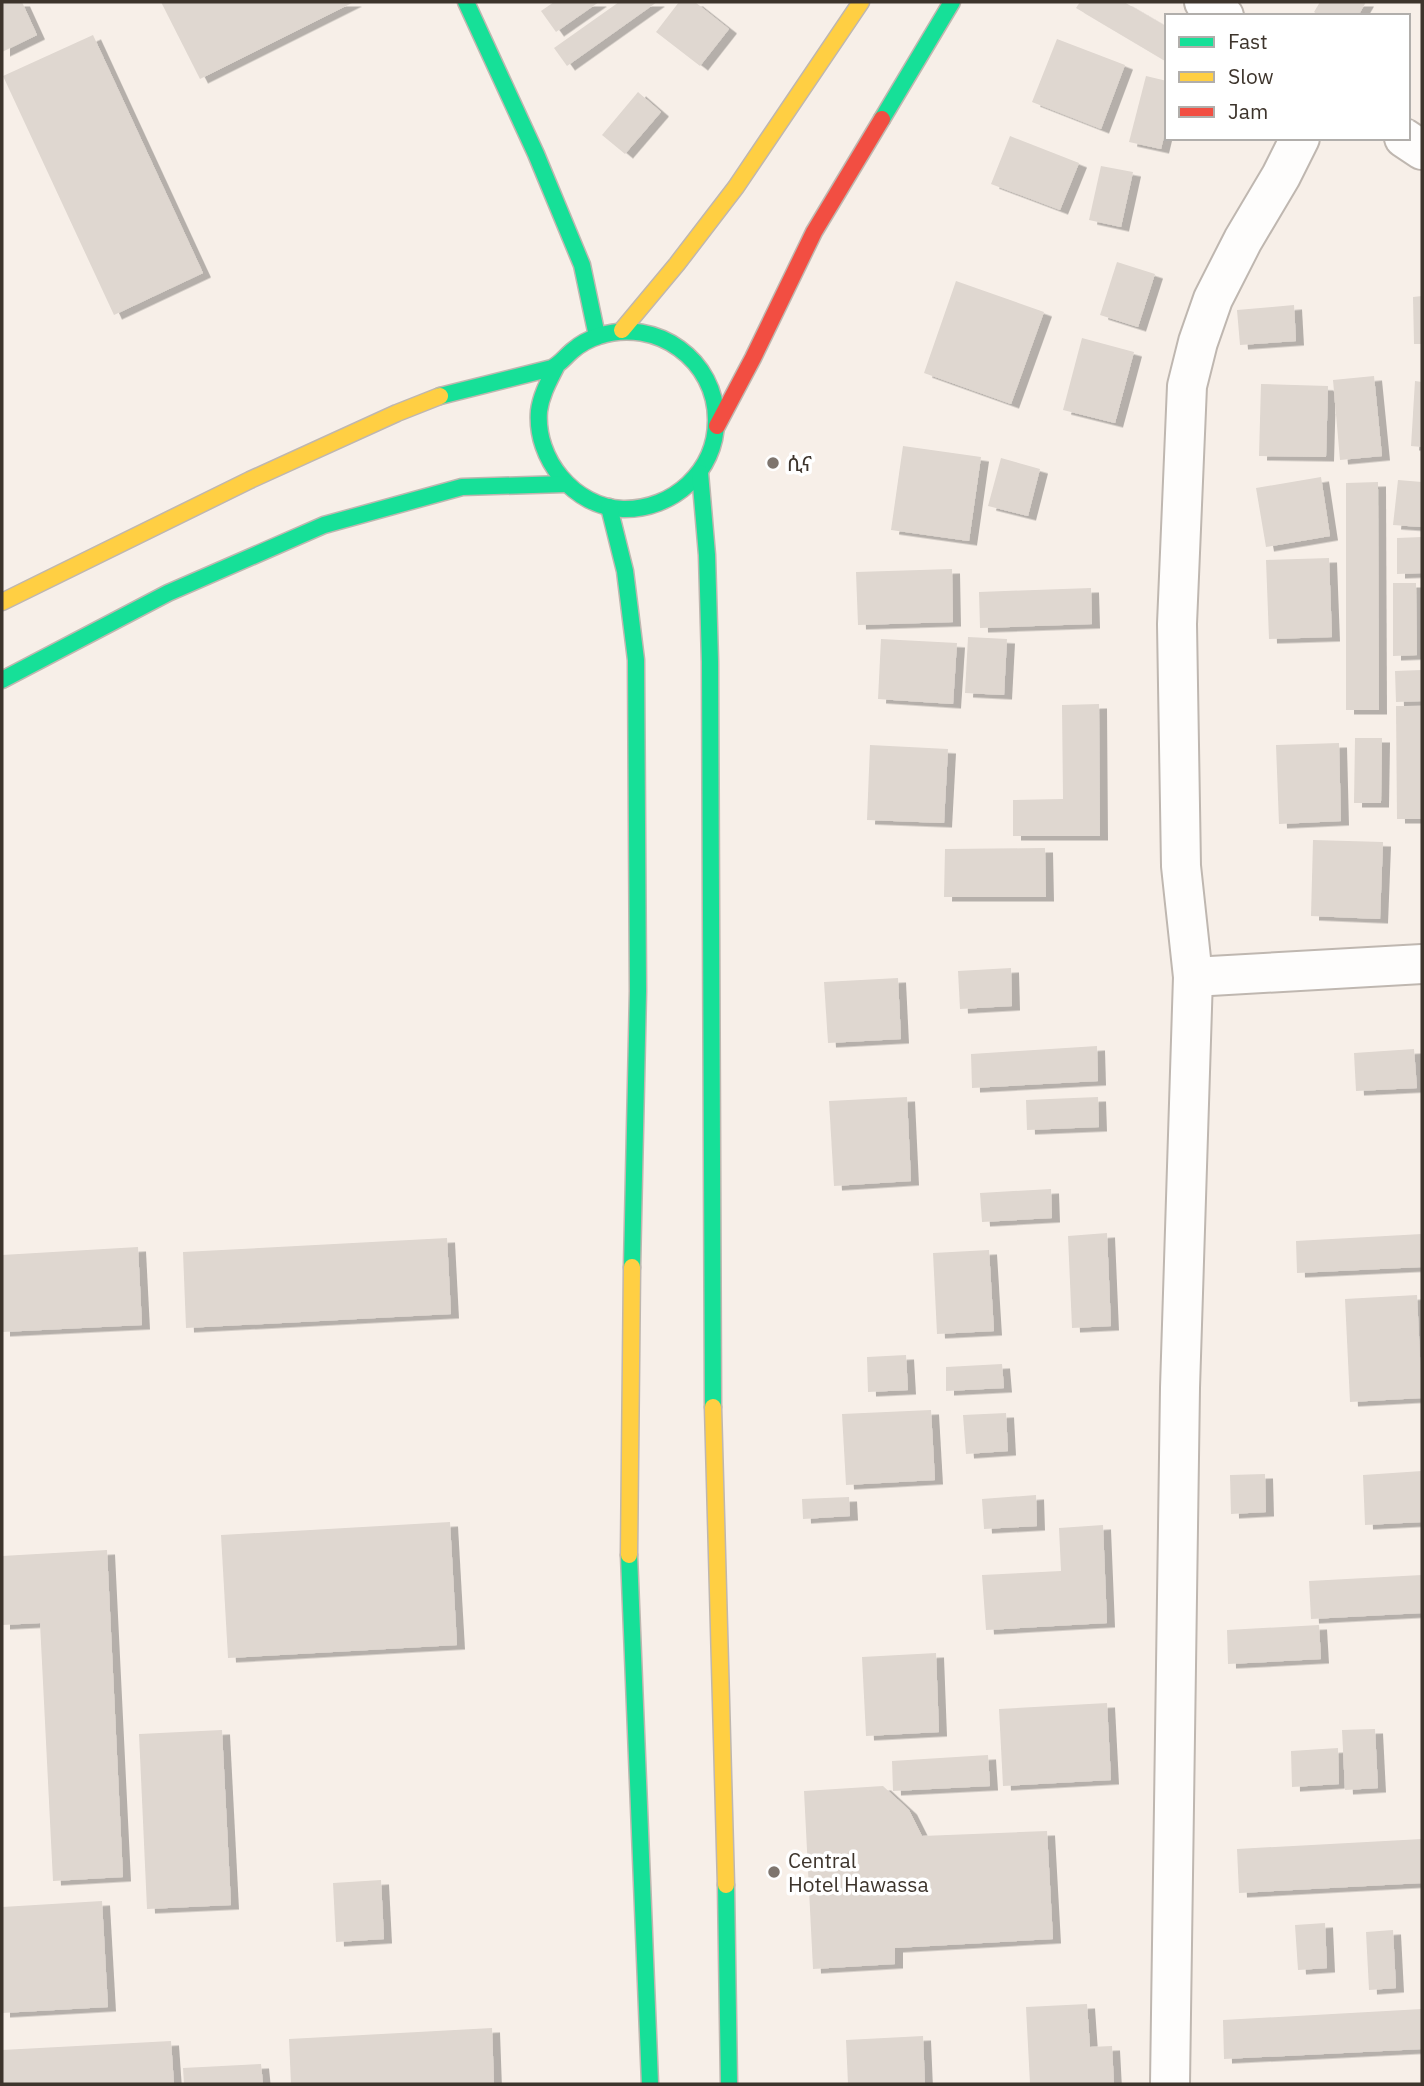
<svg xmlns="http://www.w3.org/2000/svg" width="1424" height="2086" viewBox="0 0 1424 2086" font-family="'IBM Plex Sans','Noto Sans Ethiopic',sans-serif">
  <defs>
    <filter id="shadow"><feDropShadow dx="8" dy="4.5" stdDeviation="0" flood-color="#0004"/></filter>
  </defs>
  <rect width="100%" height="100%" fill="#f7efe8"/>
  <g fill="#dfd7d0" filter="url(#shadow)">
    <path d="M 2,2 L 22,2 L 37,35 L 2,52 Z"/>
    <path d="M 161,2 L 354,2 L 200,79 Z"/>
    <path d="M 554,2 L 599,2 L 556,32 L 541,11 Z"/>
    <path d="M 619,2 L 657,2 L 567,66 L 554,48 Z"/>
    <path d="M 679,2 L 695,2 L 729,29 L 700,66 L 656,32 Z"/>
    <path d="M 1080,2 L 1124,2 L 1167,27 L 1167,62 L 1076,8 Z"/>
    <path d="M 1320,2 L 1366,2 L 1358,16 L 1320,16 L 1314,12 Z"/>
    <path d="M 93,35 L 203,273 L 114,315 L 3,76 Z"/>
    <path d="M 1057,39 L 1125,65 L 1101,129 L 1032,102 Z"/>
    <path d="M 1146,76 L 1167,81 L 1167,124 L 1161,149 L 1129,142 Z"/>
    <path d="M 638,92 L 661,112 L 625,154 L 602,135 Z"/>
    <path d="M 1010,136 L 1079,163 L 1060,210 L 991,184 Z"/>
    <path d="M 1101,166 L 1133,172 L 1121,227 L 1089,220 Z"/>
    <path d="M 1117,262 L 1155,274 L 1138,327 L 1100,315 Z"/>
    <path d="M 956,281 L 1044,312 L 1011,404 L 924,373 Z"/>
    <path d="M 1422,296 L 1422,344 L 1414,344 L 1413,297 Z"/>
    <path d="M 1294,305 L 1296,341 L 1240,345 L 1237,310 Z"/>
    <path d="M 1082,338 L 1134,352 L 1115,423 L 1063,410 Z"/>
    <path d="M 1374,376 L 1382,456 L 1340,460 L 1333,380 Z"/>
    <path d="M 1415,381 L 1422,382 L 1422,447 L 1411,446 Z"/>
    <path d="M 1261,384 L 1328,386 L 1326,457 L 1259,456 Z"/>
    <path d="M 903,446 L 981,457 L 969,541 L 891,530 Z"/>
    <path d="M 1001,458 L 1040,469 L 1028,516 L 988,506 Z"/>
    <path d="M 1321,477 L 1330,536 L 1266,547 L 1256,488 Z"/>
    <path d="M 1398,480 L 1422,482 L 1422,527 L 1393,525 Z"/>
    <path d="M 1378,482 L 1379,710 L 1346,710 L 1346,483 Z"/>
    <path d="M 1422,537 L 1422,573 L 1397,574 L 1397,538 Z"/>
    <path d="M 1329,558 L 1332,637 L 1269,639 L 1266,560 Z"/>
    <path d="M 952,569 L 953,622 L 858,625 L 856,572 Z"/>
    <path d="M 1393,583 L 1416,583 L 1417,655 L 1393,656 Z"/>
    <path d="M 1091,588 L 1092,624 L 980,628 L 979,592 Z"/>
    <path d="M 968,637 L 1007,639 L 1004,695 L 965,693 Z"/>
    <path d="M 881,639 L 957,643 L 953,704 L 878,699 Z"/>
    <path d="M 1422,670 L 1422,701 L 1396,702 L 1395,671 Z"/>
    <path d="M 1099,704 L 1100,836 L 1013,836 L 1013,800 L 1063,799 L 1062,705 Z"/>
    <path d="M 1396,706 L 1422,706 L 1422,819 L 1397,819 Z"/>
    <path d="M 1355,738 L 1382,738 L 1381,803 L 1354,803 Z"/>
    <path d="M 1339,743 L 1341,821 L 1279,824 L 1276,745 Z"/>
    <path d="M 870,745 L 948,749 L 944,823 L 867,820 Z"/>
    <path d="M 1313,840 L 1383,842 L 1380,919 L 1311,916 Z"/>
    <path d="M 1045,848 L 1046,897 L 944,897 L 945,849 Z"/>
    <path d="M 1011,968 L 1012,1006 L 960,1009 L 958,971 Z"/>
    <path d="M 898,978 L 901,1039 L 828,1043 L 824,982 Z"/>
    <path d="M 1097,1046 L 1098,1081 L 972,1088 L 971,1054 Z"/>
    <path d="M 1414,1049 L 1417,1088 L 1356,1091 L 1354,1053 Z"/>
    <path d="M 907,1097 L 911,1181 L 834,1186 L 829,1101 Z"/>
    <path d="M 1098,1097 L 1099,1127 L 1027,1130 L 1026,1100 Z"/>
    <path d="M 1051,1189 L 1052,1218 L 982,1222 L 980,1193 Z"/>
    <path d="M 1107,1233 L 1111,1326 L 1072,1328 L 1068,1236 Z"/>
    <path d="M 1422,1234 L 1422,1267 L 1297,1273 L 1296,1241 Z"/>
    <path d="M 447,1238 L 451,1314 L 186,1328 L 183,1252 Z"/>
    <path d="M 138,1247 L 142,1325 L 2,1332 L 2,1255 Z"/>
    <path d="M 989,1250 L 994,1331 L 937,1334 L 933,1253 Z"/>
    <path d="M 1417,1295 L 1422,1398 L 1350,1402 L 1345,1299 Z"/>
    <path d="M 906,1355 L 908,1390 L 868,1392 L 867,1357 Z"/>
    <path d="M 1002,1364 L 1004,1388 L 946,1391 L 946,1367 Z"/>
    <path d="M 931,1410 L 935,1480 L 846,1485 L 842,1414 Z"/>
    <path d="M 1006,1413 L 1008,1451 L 966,1454 L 963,1415 Z"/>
    <path d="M 1422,1471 L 1422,1522 L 1365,1525 L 1363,1475 Z"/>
    <path d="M 1265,1474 L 1266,1512 L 1231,1514 L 1230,1475 Z"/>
    <path d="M 1036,1495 L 1037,1526 L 984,1529 L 982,1499 Z"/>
    <path d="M 849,1497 L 850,1516 L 803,1519 L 802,1499 Z"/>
    <path d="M 450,1522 L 457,1645 L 228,1658 L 221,1535 Z"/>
    <path d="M 1103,1525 L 1107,1623 L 986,1630 L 982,1575 L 1061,1571 L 1059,1528 Z"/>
    <path d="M 107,1550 L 123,1877 L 53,1881 L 40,1623 L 2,1625 L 2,1556 Z"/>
    <path d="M 1422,1575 L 1422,1613 L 1311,1619 L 1309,1581 Z"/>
    <path d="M 1319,1625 L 1321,1659 L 1228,1664 L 1227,1630 Z"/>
    <path d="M 936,1653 L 939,1732 L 866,1736 L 862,1657 Z"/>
    <path d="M 1107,1703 L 1111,1780 L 1003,1786 L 999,1709 Z"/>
    <path d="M 1375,1729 L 1378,1788 L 1345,1790 L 1342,1730 Z"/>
    <path d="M 222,1730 L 231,1905 L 147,1909 L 139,1734 Z"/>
    <path d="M 1338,1748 L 1339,1784 L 1292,1787 L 1291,1751 Z"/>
    <path d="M 988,1755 L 990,1786 L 893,1791 L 892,1761 Z"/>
    <path d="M 883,1786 L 909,1810 L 922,1836 L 1047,1831 L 1053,1939 L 895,1948 L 895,1964 L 813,1969 L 804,1791 Z"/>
    <path d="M 1422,1839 L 1422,1883 L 1239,1893 L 1237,1849 Z"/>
    <path d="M 381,1880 L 384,1939 L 336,1942 L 333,1883 Z"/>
    <path d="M 102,1901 L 108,2007 L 2,2013 L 2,1907 Z"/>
    <path d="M 1325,1923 L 1327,1968 L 1298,1970 L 1295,1925 Z"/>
    <path d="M 1393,1930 L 1396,1988 L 1369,1990 L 1366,1932 Z"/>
    <path d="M 1087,2004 L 1090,2047 L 1112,2046 L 1114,2084 L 1030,2084 L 1026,2007 Z"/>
    <path d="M 1422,2009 L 1422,2049 L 1224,2059 L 1223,2020 Z"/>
    <path d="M 492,2028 L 494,2084 L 291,2084 L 289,2039 Z"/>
    <path d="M 923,2036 L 925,2084 L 848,2084 L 846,2040 Z"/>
    <path d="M 171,2041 L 174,2084 L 2,2084 L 2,2050 Z"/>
    <path d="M 261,2064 L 263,2084 L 184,2084 L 183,2068 Z"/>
  </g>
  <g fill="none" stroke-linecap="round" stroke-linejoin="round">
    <defs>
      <g id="street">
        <path d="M 1204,2 L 1224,16"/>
        <path d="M 1404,138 L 1422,150"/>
        <path d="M 1193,977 L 1422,964"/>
        <path d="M 1170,2084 L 1180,1388 L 1193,977 L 1181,866 L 1177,624 L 1187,386 L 1198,342 L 1213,299 L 1243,240 L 1281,176 L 1300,138"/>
      </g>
      <g id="fast">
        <path d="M 466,2 L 536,154 L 582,265 L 597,336"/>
        <path d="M 882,119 L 952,2"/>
        <path d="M 440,396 L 552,368 C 560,364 565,357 572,351 C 580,344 589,339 599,336 C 656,317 717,360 716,421 C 716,471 673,510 623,509 C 574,507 535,459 539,411 C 541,395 549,381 556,367"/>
        <path d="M 700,473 L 707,555 L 710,662 L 713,1407"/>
        <path d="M 609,507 L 625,571 L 636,660 L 638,991 L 632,1267"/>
        <path d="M 2,680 L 168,593 L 324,525 L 462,487 L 565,484"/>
        <path d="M 629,1555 L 650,2084"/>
        <path d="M 726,1885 L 729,2084"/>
      </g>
      <g id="slow">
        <path d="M 622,330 L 677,264 L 736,187 L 861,2"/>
        <path d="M 2,602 L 250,480 L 397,413 L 440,396"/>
        <path d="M 713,1407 L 726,1885"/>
        <path d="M 629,1555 L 632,1267"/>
      </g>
      <path id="jam" d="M 717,426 L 753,358 L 814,232 L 882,119"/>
    </defs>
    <use href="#street" stroke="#bfb7b0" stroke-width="42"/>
    <use href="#fast" stroke="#bfb7b0" stroke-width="19"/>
    <use href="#slow" stroke="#bfb7b0" stroke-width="19"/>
    <use href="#jam" stroke="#bfb7b0" stroke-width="19"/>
    <use href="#street" stroke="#fefdfc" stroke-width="38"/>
    <use href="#fast" stroke="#16e098" stroke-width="16"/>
    <use href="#slow" stroke="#ffcf43" stroke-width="16"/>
    <use href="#jam" stroke="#f24e42" stroke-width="16"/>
  </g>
  <g fill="#7e756e" stroke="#fff" stroke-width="2.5">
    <circle cx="773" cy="463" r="7"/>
    <circle cx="774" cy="1872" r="7"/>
  </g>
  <g text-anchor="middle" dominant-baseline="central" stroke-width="7" stroke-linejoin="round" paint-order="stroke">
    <g font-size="21" fill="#3d342c" stroke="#fff" text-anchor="start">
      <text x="787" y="463">ሲና</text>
      <text x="788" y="1860">Central<tspan x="788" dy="24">Hotel Hawassa</tspan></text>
    </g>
  </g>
  <rect width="1424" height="2086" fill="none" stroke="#3d342c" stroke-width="7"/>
  <rect x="1165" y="14" width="245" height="126" fill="#ffffff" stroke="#b1aeab" stroke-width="2"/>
  <rect x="1179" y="37" width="35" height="10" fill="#16e098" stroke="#b1aeab" stroke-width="2"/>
  <text x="1228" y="49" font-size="21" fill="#3d342c">Fast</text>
  <rect x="1179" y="72" width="35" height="10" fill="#ffcf43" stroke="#b1aeab" stroke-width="2"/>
  <text x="1228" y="84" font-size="21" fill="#3d342c">Slow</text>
  <rect x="1179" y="107" width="35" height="10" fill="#f24e42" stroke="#b1aeab" stroke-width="2"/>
  <text x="1228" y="119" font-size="21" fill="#3d342c">Jam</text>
</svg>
